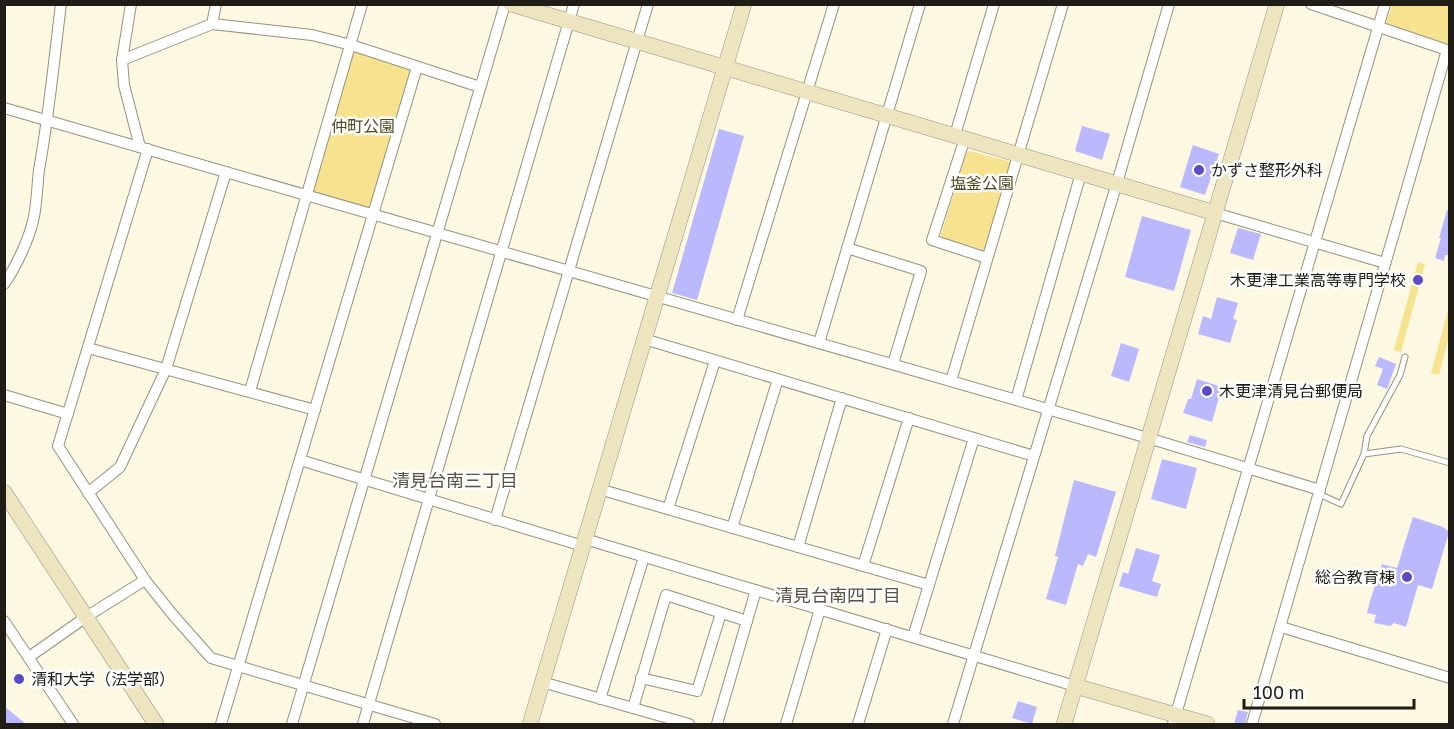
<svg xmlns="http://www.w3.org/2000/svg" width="1454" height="729" viewBox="0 0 1454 729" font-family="'Golos Text','Noto Sans JP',sans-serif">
  <rect width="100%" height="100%" fill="#fdf8e1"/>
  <g fill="#f7e28f">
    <path d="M 1392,5 L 1449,5 L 1449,44 L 1386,24 Z"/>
    <path d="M 351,45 L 417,67 L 373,214 L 307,195 Z"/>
    <path d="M 970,151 L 1011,162 L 987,248 L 983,250 L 943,238 L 941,235 L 966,153 Z"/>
    <path d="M 1418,262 L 1425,264 L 1401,352 L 1394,350 Z"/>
    <path d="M 1449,307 L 1449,336 L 1439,375 L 1431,373 Z"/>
  </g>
  <g fill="#bab9fd">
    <path d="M 1082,126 L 1110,134 L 1102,160 L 1075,151 Z"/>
    <path d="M 719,129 L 744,136 L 697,300 L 672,293 Z"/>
    <path d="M 1193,145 L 1219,154 L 1205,195 L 1180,187 Z"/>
    <path d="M 1447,210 L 1449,210 L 1449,255 L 1445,255 L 1444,261 L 1435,258 L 1441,238 L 1439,238 Z"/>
    <path d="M 1142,216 L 1191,230 L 1174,291 L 1125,277 Z"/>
    <path d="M 1238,228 L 1261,234 L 1253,260 L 1230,253 Z"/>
    <path d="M 1217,297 L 1238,303 L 1233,319 L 1237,320 L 1230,343 L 1198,334 L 1203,316 L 1211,319 Z"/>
    <path d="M 1121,343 L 1139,349 L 1129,382 L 1111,376 Z"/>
    <path d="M 1379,357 L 1396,364 L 1387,389 L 1377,385 L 1383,369 L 1375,366 Z"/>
    <path d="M 1197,379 L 1222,387 L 1212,422 L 1183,413 L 1188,399 L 1191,399 Z"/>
    <path d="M 1190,435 L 1207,440 L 1205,447 L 1187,442 Z"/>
    <path d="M 1162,459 L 1197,468 L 1186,509 L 1151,499 Z"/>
    <path d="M 1074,480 L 1116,492 L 1096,557 L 1088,554 L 1083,566 L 1078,564 L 1066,605 L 1046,599 L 1058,557 L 1055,556 Z"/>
    <path d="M 1413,517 L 1443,527 L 1449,532 L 1432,589 L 1418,585 L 1406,627 L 1394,623 L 1390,626 L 1374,623 L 1376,615 L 1367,613 L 1370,601 L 1382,564 L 1397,568 Z"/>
    <path d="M 1136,548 L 1160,555 L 1152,581 L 1161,584 L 1157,597 L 1119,586 L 1123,572 L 1128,574 Z"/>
    <path d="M 1018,701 L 1037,707 L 1032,724 L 1012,718 Z"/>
    <path d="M 4,706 L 26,724 L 4,724 Z"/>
    <path d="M 1238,710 L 1248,712 L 1245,724 L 1234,724 Z"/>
  </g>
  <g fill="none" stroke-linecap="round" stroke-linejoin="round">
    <defs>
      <g id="lane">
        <path d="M 1364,454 L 1367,436 L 1400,375 L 1405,357"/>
        <path d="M 1319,494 L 1341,504 L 1364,454 L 1401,449 L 1450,463"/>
      </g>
      <g id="street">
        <path d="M 131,4 L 122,60 L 124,85 L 140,147"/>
        <path d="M 212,24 L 216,4"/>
        <path d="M 122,60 L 212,24 L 312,35 L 351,45 L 480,87"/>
        <path d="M 4,108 L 1148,438 L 1320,490"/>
        <path d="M 955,135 L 994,4"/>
        <path d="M 965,138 L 932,240 L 987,258"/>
        <path d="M 148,149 L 58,446 L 145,580 L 173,615 L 211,658 L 435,724"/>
        <path d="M 1215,213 L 1385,263"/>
        <path d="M 847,248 L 921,271 L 893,364"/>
        <path d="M 4,284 C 15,269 29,239 33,221 C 37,205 37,187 39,170 C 49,115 54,60 61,4"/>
        <path d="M 737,320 L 834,4"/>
        <path d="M 644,339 L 1034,456"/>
        <path d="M 819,343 L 920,4"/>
        <path d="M 88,348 L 315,410"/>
        <path d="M 951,381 L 1063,4"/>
        <path d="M 250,391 L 362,4"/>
        <path d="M 4,395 L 68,414"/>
        <path d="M 1016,400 L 1081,173"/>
        <path d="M 300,460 L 583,546"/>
        <path d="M 599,489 L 929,585"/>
        <path d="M 88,493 L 120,467 L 166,369 L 226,172"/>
        <path d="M 668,509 L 715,361"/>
        <path d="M 495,520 L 648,4"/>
        <path d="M 732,528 L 778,379"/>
        <path d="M 585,539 L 1075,686"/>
        <path d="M 798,547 L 842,398"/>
        <path d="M 863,566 L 909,418"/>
        <path d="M 4,621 L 73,724"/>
        <path d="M 1281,627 L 1450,678"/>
        <path d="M 913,637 L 974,438"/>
        <path d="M 29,657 L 86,617 L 145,580"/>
        <path d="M 641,678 L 697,691 L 721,613"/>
        <path d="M 542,682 L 689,724"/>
        <path d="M 600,699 L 644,557"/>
        <path d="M 633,708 L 666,595 L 747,621"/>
        <path d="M 221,724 L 417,67"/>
        <path d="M 292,724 L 505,4"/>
        <path d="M 363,724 L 574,4"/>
        <path d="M 717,724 L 756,590"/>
        <path d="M 786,724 L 820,609"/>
        <path d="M 858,724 L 887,629"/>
        <path d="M 953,724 L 1117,183 L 1169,4"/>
        <path d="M 1173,724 L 1385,4"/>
        <path d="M 1252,724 L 1447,50 L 1311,4"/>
      </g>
      <g id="secondary">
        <path d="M 511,4 L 1215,213"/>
        <path d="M 4,492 L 156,724"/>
        <path d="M 1075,686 L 1207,724"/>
        <path d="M 530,724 L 744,4"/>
        <path d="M 1064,724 L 1277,4"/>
      </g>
    </defs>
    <use href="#lane" stroke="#97927d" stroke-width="7"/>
    <use href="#street" stroke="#97927d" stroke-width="12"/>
    <use href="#secondary" stroke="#97927d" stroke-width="16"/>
    <use href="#lane" stroke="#fff" stroke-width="5"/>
    <use href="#street" stroke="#fff" stroke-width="10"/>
    <use href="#secondary" stroke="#ede4c0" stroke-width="15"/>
  </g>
  <g fill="#5d4bc3" stroke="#fff" stroke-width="2">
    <circle cx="1199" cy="170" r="6"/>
    <circle cx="1418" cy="280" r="6"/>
    <circle cx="1207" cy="391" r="6"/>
    <circle cx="1407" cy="577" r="6"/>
    <circle cx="19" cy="679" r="6"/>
  </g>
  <g text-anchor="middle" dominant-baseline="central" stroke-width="5" stroke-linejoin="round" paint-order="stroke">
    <g font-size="16" fill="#534920" stroke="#fff">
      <text x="363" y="126">仲町公園</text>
      <text x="982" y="183">塩釜公園</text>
    </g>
    <g font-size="16" fill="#1f1d15" stroke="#fff" text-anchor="start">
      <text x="1211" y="170">かずさ整形外科</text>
      <text x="1406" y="280" text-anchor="end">木更津工業高等専門学校</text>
      <text x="1219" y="391">木更津清見台郵便局</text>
      <text x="1395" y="577" text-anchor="end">総合教育棟</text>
      <text x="31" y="679">清和大学（法学部）</text>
    </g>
    <g font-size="18" fill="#595441" stroke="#fff">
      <text x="455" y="480">清見台南三丁目</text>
      <text x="838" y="595">清見台南四丁目</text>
    </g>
  </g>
  <rect width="1454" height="729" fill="none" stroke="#1f1d15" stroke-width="12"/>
  <path d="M1244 699v9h170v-9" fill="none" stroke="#1f1d15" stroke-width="3"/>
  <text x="1253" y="699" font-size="18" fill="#1f1d15" stroke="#ffffff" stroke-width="4.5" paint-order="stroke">100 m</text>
</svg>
